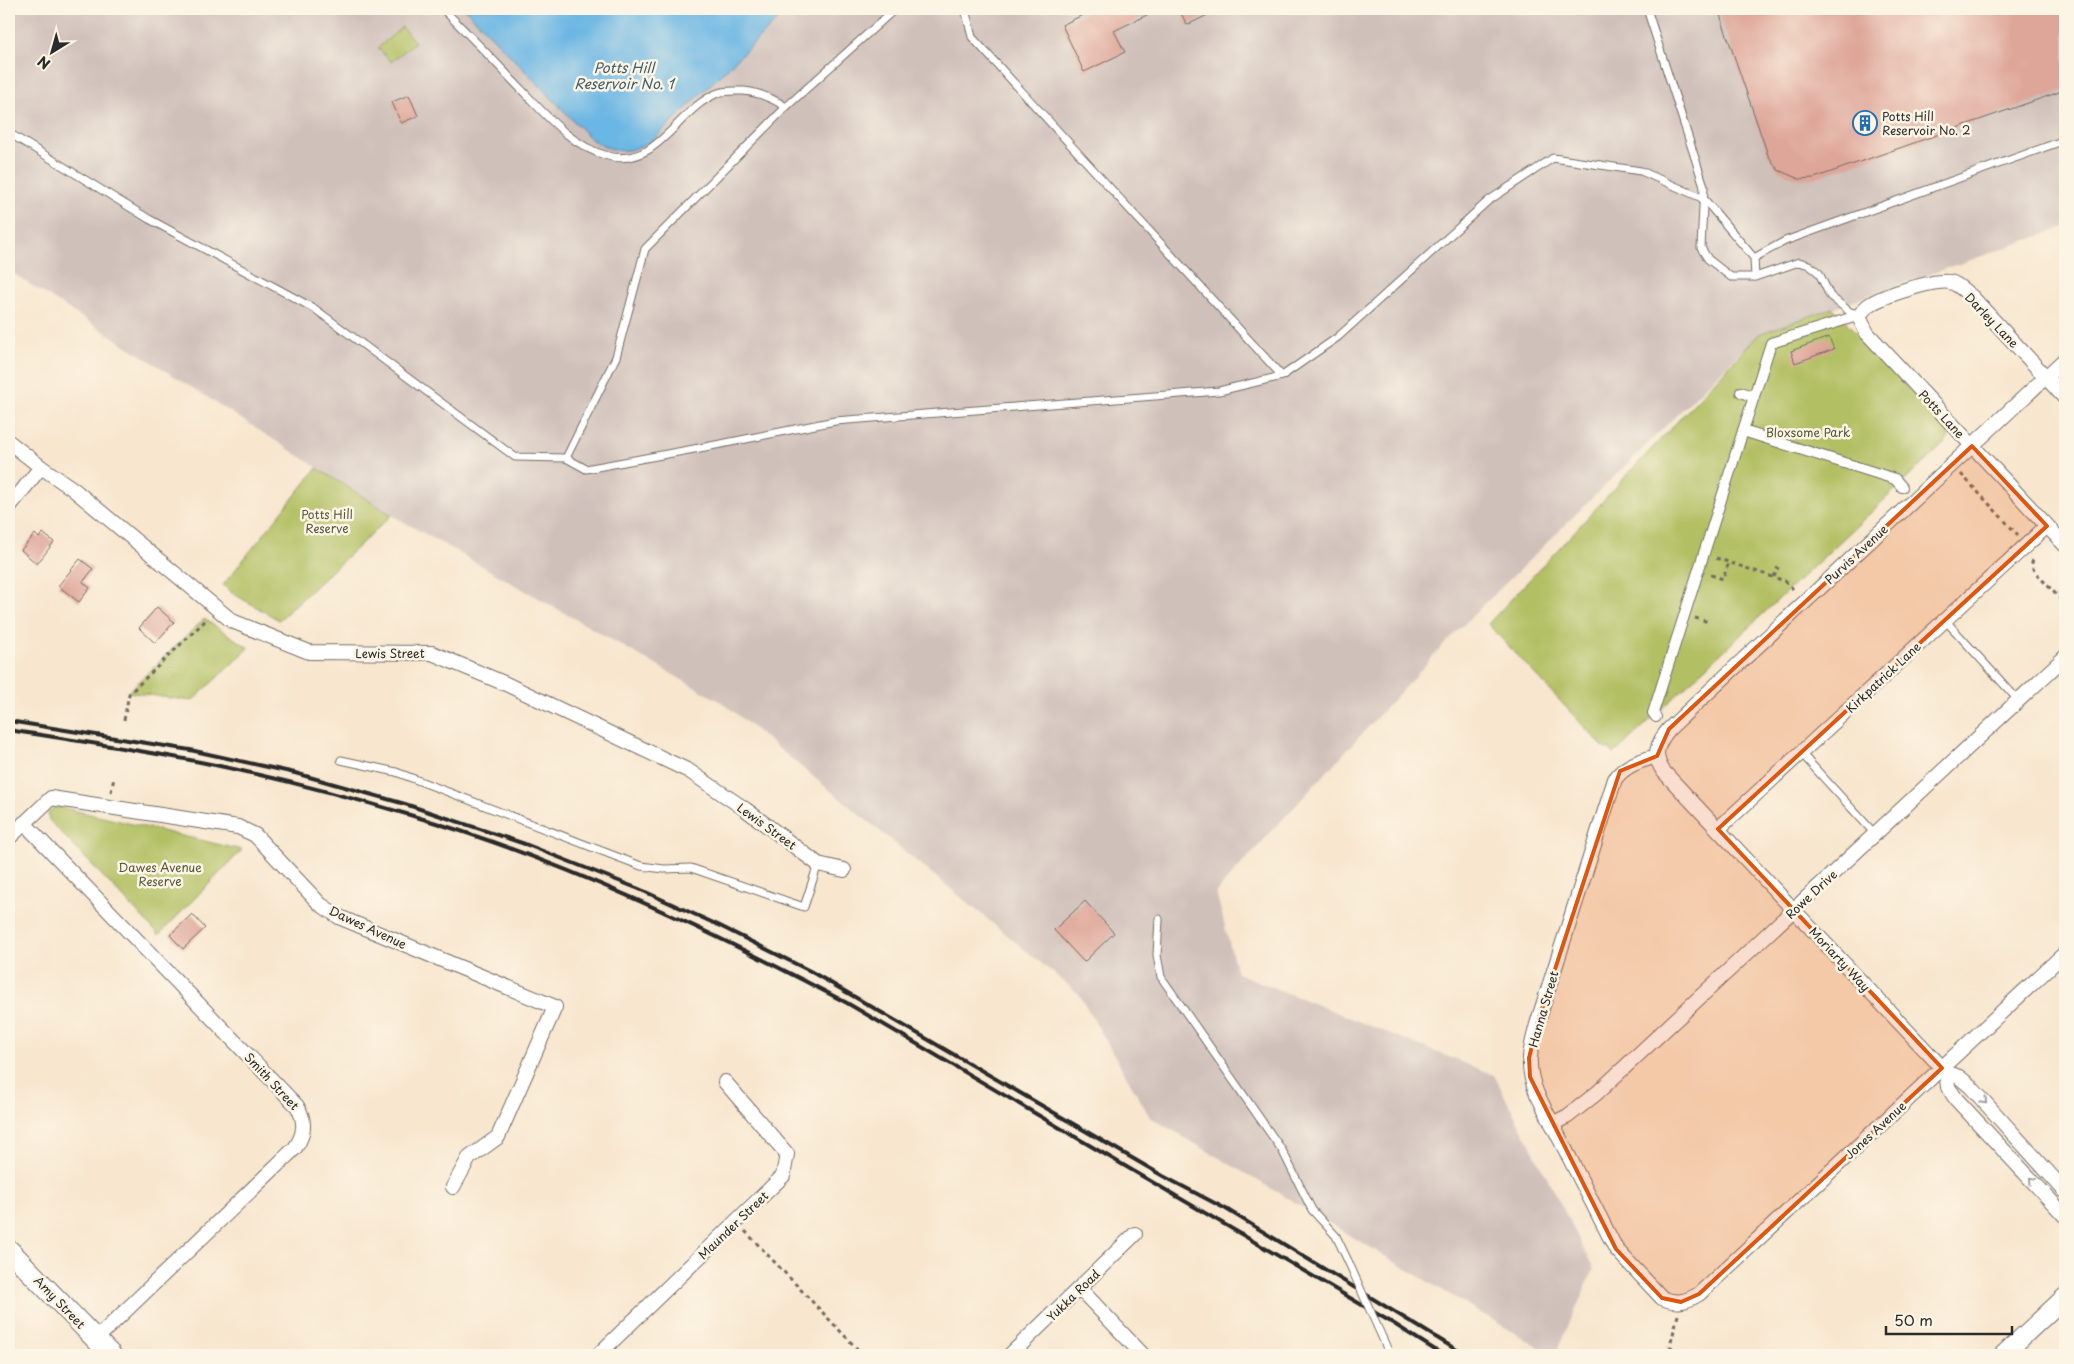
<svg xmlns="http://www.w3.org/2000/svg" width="2074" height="1364" viewBox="0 0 2074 1364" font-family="'Playpen Sans',sans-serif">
  <rect width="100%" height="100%" fill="#fcf5e5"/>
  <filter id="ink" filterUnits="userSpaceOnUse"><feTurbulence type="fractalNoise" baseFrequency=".02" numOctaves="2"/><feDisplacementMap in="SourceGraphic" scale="10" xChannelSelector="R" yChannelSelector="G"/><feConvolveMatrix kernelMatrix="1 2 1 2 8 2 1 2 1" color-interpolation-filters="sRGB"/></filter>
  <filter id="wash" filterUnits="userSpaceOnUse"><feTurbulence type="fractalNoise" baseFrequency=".0096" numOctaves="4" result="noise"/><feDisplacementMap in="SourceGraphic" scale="20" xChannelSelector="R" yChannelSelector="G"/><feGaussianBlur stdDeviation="1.12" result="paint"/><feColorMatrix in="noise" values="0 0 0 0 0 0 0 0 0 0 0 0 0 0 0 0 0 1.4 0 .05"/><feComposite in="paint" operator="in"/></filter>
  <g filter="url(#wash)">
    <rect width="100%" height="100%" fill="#f8e6ce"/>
    <path fill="#cfc0ba" d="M 9,9 L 2065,9 L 2065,227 L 1759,334 L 1453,635 L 1216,892 L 1237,973 L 1494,1075 L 1594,1269 L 1555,1355 L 1552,1355 L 1150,1117 L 1079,994 L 723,703 L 392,515 L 9,271 Z"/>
    <g fill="#b2c063" stroke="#6e7647">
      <path d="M 402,27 L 415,42 L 391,62 L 378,48 Z"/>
      <path d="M 1833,308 L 1949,431 L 1948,440 L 1614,754 L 1608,748 L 1606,750 L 1488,624 L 1759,334 Z"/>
      <path d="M 317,468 L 392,515 L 279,620 L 232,593 L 223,585 Z"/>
      <path d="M 204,619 L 249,648 L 192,701 L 128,692 Z"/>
      <path d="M 60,807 L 242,850 L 159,935 L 49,820 L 48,813 L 53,808 Z"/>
    </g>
    <path fill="#6bb6e4" stroke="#4b7088" d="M 465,9 L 789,9 L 655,138 C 630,154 618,155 592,140 Z"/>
    <g id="blocks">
      <g fill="#dea699">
        <path d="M 1095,9 L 1159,9 L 1114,31 L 1125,52 L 1084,72 L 1062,25 Z"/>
        <path d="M 1179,9 L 1220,9 L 1187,25 Z"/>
        <path d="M 1718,9 L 2065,9 L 2065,90 L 1814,178 L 1799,179 L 1778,170 L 1768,155 Z"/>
        <path d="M 409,95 L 418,116 L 401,123 L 392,102 Z"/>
        <path d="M 1829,337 L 1834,349 L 1795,363 L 1791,351 Z"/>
        <path d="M 43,533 L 54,542 L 37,564 L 21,550 L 35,534 L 39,538 Z"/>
        <path d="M 80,559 L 93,569 L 83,582 L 90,588 L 79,602 L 58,586 Z"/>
        <path d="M 157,607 L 174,622 L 155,643 L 139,628 Z"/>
        <path d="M 1085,901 L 1114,933 L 1084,962 L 1054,930 Z"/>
        <path d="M 192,914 L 205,928 L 183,949 L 170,935 Z"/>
      </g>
    </g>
  </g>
  <g filter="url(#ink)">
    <use href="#blocks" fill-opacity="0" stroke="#736c64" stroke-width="1"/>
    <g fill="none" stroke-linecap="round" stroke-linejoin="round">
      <defs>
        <g id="service">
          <path d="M 443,9 C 467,33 491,57 514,82 C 541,109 569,146 608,156 C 658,169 678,108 718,93 C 726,90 736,91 744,91 C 760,93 773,98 786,107"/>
          <path d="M 965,9 L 972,37 L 1282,376"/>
          <path d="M 1647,9 L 1704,186 L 1701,248 L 1708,259 L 1731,277 L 1755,277 L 1799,262 L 1809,265 L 1819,273 L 1830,296 L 1850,312 L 1859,314"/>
          <path d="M 9,133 L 149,219 L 315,309 L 515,457 L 566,458 L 616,357 L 645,249 L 786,107 L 895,9"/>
          <path d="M 1754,258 L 1785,241 L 2065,140"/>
          <path d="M 566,458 L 586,469 L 721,444 L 835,421 L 1219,391 L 1282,376 L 1338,337 L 1488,201 L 1553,158 L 1641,171 L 1704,199 L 1754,258 L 1755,277"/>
          <path d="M 1945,620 L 2019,701"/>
          <path d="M 1801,753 L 1875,834"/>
          <path d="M 341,760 L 396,772 L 641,866 L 664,869 L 691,868 L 804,907 L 818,864"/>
          <path d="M 1159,919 L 1157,955 L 1161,977 L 1282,1150 L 1312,1210 L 1336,1236 L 1349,1263"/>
        </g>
        <g id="pedestrian">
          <path d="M 1741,392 L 1754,397"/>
          <path d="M 1743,431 L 1895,479 L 1902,487"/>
          <path d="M 1656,717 L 1653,713 L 1771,343 L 1860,315"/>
        </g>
        <g id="minor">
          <path d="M 2065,359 L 1669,729 C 1657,743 1652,756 1664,772 L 1946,1072 L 1959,1077 L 1970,1086 L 2065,1191"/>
          <path d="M 2065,398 L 1972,297 C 1965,292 1959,284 1950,282 C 1934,279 1882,296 1869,305 C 1864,308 1862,312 1859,317 L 1867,333 L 2065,545"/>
          <path d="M 9,442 L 41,467 L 73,489 L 232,621 L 309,652 L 432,653 L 506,684 L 689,771 L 745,809 L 818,864 L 844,870"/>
          <path d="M 9,507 L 41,467"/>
          <path d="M 1657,756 C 1640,761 1625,765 1615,779 L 1538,1021 C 1530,1050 1525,1065 1537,1094 L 1616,1249 L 1662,1298 C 1676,1304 1686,1302 1699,1294 L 2065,953"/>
          <path d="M 24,823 L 297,1106 C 306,1121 305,1134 295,1148 L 95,1340"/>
          <path d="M 1718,829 L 2047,526"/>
          <path d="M 9,838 L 51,798 L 238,827 L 255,835 L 320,904 L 339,917 L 555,1007 L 498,1137 L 469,1158 L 453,1187"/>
          <path d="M 1946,1072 L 1948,1087 L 1956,1099 L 2065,1216"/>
          <path d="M 1552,1124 L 1568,1116 L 1597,1093 L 2065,657"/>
          <path d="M 1080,1289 L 1143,1355"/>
          <path d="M 598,1355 L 783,1176 L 787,1154 L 725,1082"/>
          <path d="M 1010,1355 L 1135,1234"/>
        </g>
        <path id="tertiary" d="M 2003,1355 L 2065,1297"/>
        <path id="secondary" d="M 9,1250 L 111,1355"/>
      </defs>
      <use href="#service" stroke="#736c64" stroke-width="9"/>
      <use href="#pedestrian" stroke="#736c64" stroke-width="12"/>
      <use href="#minor" stroke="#736c64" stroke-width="16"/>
      <use href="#tertiary" stroke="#736c64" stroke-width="20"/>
      <use href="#secondary" stroke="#736c64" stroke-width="22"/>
      <g stroke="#736c64" stroke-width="3" stroke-dasharray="4 4" stroke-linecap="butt">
        <path d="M 1961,474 L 2018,535"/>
        <path d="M 1716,558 L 1785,581 L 1793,589"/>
        <path d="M 2033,560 L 2031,565 L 2035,572 L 2065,604"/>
        <path d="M 1711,575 L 1723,579 L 1729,562"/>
        <path d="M 1774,577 L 1778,567"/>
        <path d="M 1695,618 L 1709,622"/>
        <path d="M 124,720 L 129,694 L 208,618"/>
        <path d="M 111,792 L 114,778"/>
        <path d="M 745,1231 L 863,1355"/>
        <path d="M 1678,1315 L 1670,1346 L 1679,1355"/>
      </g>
      <use href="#service" stroke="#fff" stroke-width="7"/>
      <use href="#pedestrian" stroke="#fff" stroke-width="10"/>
      <use href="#minor" stroke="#fff" stroke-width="14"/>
      <use href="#tertiary" stroke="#fff" stroke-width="18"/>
      <use href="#secondary" stroke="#fff" stroke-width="20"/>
      <g stroke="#2b2b2b" stroke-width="4">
        <path d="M 9,721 L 190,750 L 295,773 L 405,804 L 525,844 L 639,889 L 718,925 L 810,971 L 1163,1176 L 1226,1209 L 1465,1355"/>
        <path d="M 9,730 C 78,741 147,751 215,765 C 281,779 346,796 410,815 C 562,860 707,929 847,1003 L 1391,1322 L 1443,1355"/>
      </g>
      <defs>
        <path id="service-bridge" d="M 1349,1263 L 1390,1355"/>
      </defs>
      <use href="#service-bridge" stroke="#736c64" stroke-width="9" stroke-linecap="butt"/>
      <use href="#service-bridge" stroke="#fff" stroke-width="7"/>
    </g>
    <defs><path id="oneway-chevron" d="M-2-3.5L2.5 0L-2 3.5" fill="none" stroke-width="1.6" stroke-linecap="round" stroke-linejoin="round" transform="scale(1.25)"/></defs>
    <g stroke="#a0a0a0">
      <use href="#oneway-chevron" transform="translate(1984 1101) rotate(47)"/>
      <use href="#oneway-chevron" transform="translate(2032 1180) rotate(-133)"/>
    </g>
  </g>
  <path fill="#df570e" fill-opacity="0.2" stroke="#df570e" stroke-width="4" stroke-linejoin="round" d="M 1972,446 L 2047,526 L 1718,829 L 1942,1068 L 1699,1294 L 1681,1302 L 1662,1298 L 1616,1249 L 1530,1077 L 1529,1058 L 1538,1021 L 1620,771 L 1657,756 L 1669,729 Z"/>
  <defs>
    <symbol id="building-ring" viewBox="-11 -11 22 22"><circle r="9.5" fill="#fcf5e5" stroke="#1f6fb2" stroke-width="1.5"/><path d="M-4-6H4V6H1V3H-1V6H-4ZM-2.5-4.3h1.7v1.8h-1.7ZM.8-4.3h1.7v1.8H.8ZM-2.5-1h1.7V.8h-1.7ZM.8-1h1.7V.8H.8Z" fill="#1f6fb2"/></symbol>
  </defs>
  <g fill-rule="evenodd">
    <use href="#building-ring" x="1851" y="109" width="28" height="28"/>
  </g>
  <g text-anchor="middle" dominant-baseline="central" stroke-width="5" stroke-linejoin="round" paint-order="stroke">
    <g font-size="12" fill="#2b2b2b" stroke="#fcf5e5" text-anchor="start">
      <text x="1882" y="116">Potts Hill<tspan x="1882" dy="14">Reservoir No. 2</tspan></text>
    </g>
    <g font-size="12" fill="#2b2b2b" stroke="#fcf5e5">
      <text transform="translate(1992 320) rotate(46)">Darley Lane</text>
      <text transform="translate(1942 414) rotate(47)">Potts Lane</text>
      <text transform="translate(1856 554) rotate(-43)">Purvis Avenue</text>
      <text x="390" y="653">Lewis Street</text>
      <text transform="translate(1883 677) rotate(-43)">Kirkpatrick Lane</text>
      <text transform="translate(767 826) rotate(36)">Lewis Street</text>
      <text transform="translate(1811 894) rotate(-43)">Rowe Drive</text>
      <text transform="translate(368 927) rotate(25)">Dawes Avenue</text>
      <text transform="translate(1840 959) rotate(47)">Moriarty Way</text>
      <text transform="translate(1543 1009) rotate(-74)">Hanna Street</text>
      <text transform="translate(272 1081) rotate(47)">Smith Street</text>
      <text transform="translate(1875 1130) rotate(-43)">Jones Avenue</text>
      <text transform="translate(733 1225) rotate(-44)">Maunder Street</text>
      <text transform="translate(1073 1295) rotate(-44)">Yukka Road</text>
      <text transform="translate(60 1302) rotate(46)">Amy Street</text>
    </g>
    <g font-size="12" fill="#54583c" stroke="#fcf5e5">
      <text x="1808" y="432">Bloxsome Park</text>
      <text x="327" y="514">Potts Hill<tspan x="327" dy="14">Reserve</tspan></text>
      <text x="160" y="867">Dawes Avenue<tspan x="160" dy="14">Reserve</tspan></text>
    </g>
    <g font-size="14" font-style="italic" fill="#415c6c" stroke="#fcf5e5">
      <text x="624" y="67">Potts Hill<tspan x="624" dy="16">Reservoir No. 1</tspan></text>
    </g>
  </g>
  <rect width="2074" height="1364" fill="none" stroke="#fcf5e5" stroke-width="30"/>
  <g transform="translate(52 52) rotate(217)" stroke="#fcf5e5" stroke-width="4" paint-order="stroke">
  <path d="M0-4L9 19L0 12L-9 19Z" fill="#2b2b2b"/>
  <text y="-8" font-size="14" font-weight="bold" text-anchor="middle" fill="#2b2b2b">N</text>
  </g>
  <path d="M1886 1326v8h126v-8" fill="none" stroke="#2b2b2b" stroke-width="2.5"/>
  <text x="1894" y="1326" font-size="15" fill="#2b2b2b" stroke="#fcf5e5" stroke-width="4" paint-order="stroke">50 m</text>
</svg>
